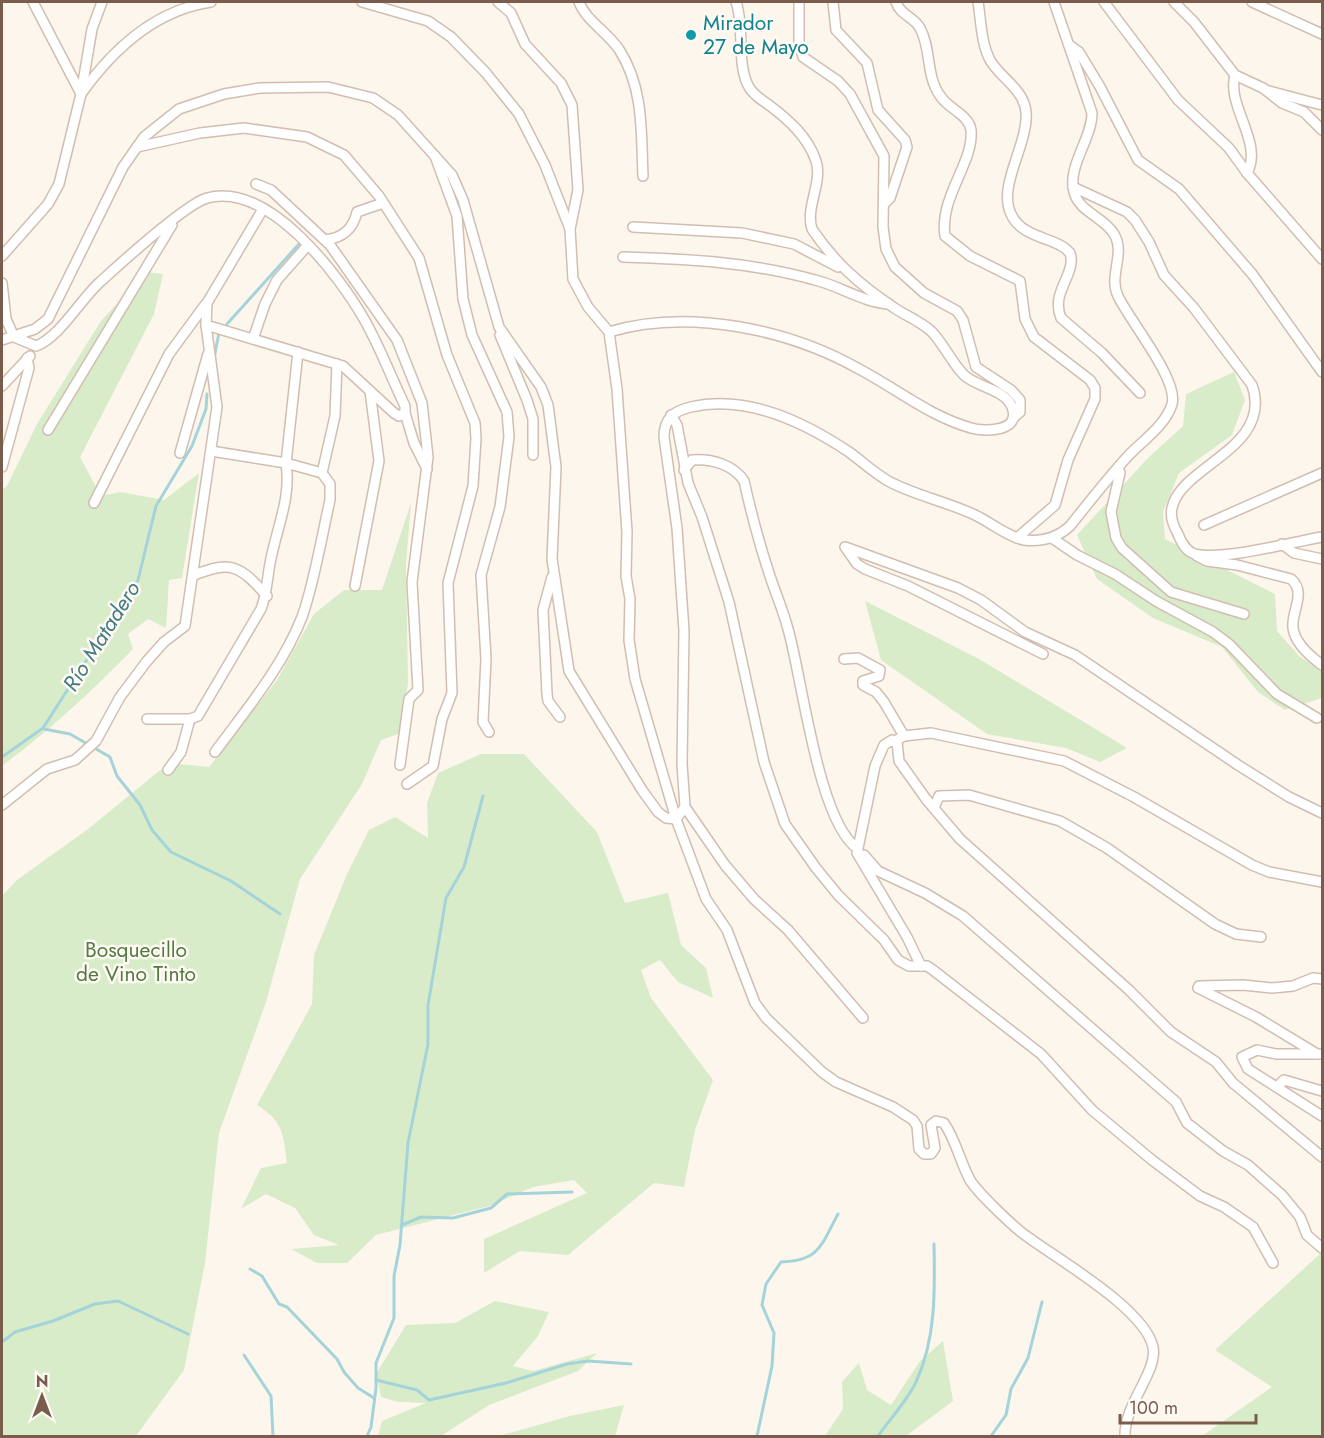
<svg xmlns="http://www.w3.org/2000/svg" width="1324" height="1438" viewBox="0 0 1324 1438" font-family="Jost,sans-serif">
  <rect width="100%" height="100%" fill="#fdf6ec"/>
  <g fill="#d8ecc9">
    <path d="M 146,272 L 163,274 L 154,314 L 80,457 L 101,496 L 120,492 L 164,500 L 199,473 L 182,578 L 169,580 L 166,628 L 148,619 L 128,634 L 133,649 C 92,691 49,731 2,766 L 2,490 L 7,486 L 37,424 L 101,321 Z"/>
    <path d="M 1234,372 L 1245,400 L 1232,435 L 1179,473 L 1163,512 L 1165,539 L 1275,594 L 1277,631 L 1300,657 L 1322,671 L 1322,698 L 1285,710 L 1258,692 L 1222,647 L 1153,618 L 1097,579 L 1077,535 L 1149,457 L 1183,426 L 1186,394 Z"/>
    <path d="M 411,503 L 406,564 L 408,683 L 401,733 L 381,740 L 362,784 L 300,879 L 266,1002 L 219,1133 L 205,1263 L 184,1370 L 136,1436 L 2,1436 L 2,896 L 17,880 L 88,829 L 169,763 L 209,767 L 277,680 L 314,614 L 344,590 L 382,590 Z"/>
    <path d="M 865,601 L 979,659 L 1127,748 L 1100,762 L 1066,748 L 987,734 L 881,660 Z"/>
    <path d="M 481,754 L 524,754 L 597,832 L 625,903 L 668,893 L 681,945 L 706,968 L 713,998 L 678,982 L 660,960 L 641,970 L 651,998 L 713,1080 L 695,1130 L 684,1187 L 654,1183 L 568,1255 L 520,1251 L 484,1273 L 484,1239 L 587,1193 L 574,1180 L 533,1187 L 489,1206 L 376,1235 L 347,1263 L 317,1263 L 291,1249 L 339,1245 L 314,1235 L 295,1208 L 266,1194 L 241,1209 L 261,1168 L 287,1163 C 283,1134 284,1122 257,1105 L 312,1004 L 314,955 L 347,874 L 369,830 L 395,817 L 428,838 L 427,803 L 438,773 Z"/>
    <path d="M 1322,1252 L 1322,1436 L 1202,1436 L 1272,1387 L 1215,1350 Z"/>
    <path d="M 495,1301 L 549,1312 L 538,1336 L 513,1366 L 533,1371 L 597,1353 L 578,1371 L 489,1405 L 441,1436 L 378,1436 L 382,1421 L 426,1403 L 398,1402 L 381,1397 L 376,1374 L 406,1325 L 455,1323 Z"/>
    <path d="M 943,1341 L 953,1401 L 906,1436 L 825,1436 L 843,1409 L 842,1382 L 859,1363 L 867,1390 L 891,1405 L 920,1361 Z"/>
    <path d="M 624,1405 L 615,1436 L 499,1436 L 570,1416 Z"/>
  </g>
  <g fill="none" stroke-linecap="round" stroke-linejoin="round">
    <g stroke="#a5d3da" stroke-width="3">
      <path d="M 227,324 L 299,244"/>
      <path d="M 214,358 L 219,333"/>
      <path d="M 44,729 L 70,734 L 110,757 L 117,776 L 140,805 L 152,830 L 171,852 L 231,881 L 280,914"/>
      <path d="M 2,757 L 43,728 L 138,580 L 156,506 L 192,446 L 206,409 L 207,394"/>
      <path d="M 402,1225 L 421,1217 L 453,1218 L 491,1208 L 507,1194 L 572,1192"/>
      <path d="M 250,1269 L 262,1276 L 279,1304 L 287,1307 L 337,1359 L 344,1372 L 358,1388 L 374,1398"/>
      <path d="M 2,1342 L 15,1332 L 53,1321 L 95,1304 L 118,1301 L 188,1334"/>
      <path d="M 244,1355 L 271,1396 L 273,1436"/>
      <path d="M 376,1380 L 417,1390 L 429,1400 L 506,1383 L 567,1364 L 588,1361 L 631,1364"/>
      <path d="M 367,1436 L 371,1427 L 376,1388 L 376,1363 L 394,1318 L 394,1276 L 400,1245 L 408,1143 L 428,1044 L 428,1005 L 446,898 L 464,867 L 483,796"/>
      <path d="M 757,1436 L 772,1366 L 774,1333 L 762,1305 L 766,1284 L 781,1262 C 820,1261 821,1245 838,1214"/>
      <path d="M 878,1436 C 890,1419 907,1401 916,1382 C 936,1339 935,1291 934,1244"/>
      <path d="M 991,1436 L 1006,1415 L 1011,1389 L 1028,1358 L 1042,1302"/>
    </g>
    <defs>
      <g id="minor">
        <path d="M 33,2 L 81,94 C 113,49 155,10 211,2"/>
        <path d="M 362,2 L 428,21 L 451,37 L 486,73 L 519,114 L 545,165 L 570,229"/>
        <path d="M 498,2 L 511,13 L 525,44 L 561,83 L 572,105 L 578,190 L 570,229 L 573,279 L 588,307 L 609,332 L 617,389 L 627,532 L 626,576 L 630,599 L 629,640 L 635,679 L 676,819 L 706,899 L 727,930 L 755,1003 L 766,1018 L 822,1072 L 836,1082 L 893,1107 L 913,1120 L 917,1126 L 919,1149 L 924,1154 L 931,1154 L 935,1148 L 931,1125 L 936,1121 L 944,1123 C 956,1140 960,1162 970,1180 C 977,1192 1010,1223 1021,1232 C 1053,1257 1144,1307 1153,1347 C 1158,1372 1124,1404 1125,1436"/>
        <path d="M 579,2 C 586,21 609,33 620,51 C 644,89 641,133 643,176"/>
        <path d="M 799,2 L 799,43 L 803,57 L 838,81 L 850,94 L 884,156 L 883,227 L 886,249 L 895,267 L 924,293 L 957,311 L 963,320 L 976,367 L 1011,390 L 1020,400 L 1020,412 L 1013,418"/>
        <path d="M 833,2 L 836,30 L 867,63 L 878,110 L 905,140 L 907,147 L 890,198 L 884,204"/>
        <path d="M 896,2 C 900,15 914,17 920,28 C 932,50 925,76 941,97 C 949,109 969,115 971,130 C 974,163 939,197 945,236 L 970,256 L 1020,281 L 1025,319 L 1034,337 L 1090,380 L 1095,388 L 1095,399 L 1068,460 L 1055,505 L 1017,538"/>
        <path d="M 978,2 C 981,20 981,43 990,60 C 1000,78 1024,89 1026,112 C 1029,143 997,186 1011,214 C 1023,240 1056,236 1070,253 C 1077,274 1050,292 1061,318 L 1102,353 L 1140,393"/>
        <path d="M 1104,2 L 1178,100 L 1229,148 L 1247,173 L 1322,259"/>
        <path d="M 1174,2 L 1194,22 L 1235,75 L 1263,88 L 1282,103 L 1304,112 L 1322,130"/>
        <path d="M 1252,2 L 1322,34"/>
        <path d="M 1069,45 L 1079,52 L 1099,85 L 1138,160 L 1179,189 L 1253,275 L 1322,372"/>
        <path d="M 1235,75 C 1226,106 1264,143 1247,173"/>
        <path d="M 1269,91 L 1322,105"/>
        <path d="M 137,147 L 200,133 L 244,128 L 307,137 L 344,155 L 379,196 L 419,258 L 447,355 L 475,423 L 476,438 L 473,486 L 448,583 L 452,693 L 442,719 L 433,766 L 407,784"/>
        <path d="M 435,156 L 457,216 L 463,299 L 472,335 L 507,412 L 509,437 L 500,507 L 481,575 L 486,659 L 483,722 L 489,732"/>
        <path d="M 256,184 L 271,190 L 330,245 L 397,340 L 422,403 L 428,457 L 412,582 L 418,690 L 409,699 L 400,765"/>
        <path d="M 1073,187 L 1127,212 L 1135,220 L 1149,242 L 1164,275 L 1194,308 L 1252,385 C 1274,448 1180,466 1172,508 C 1170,516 1174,527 1178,534 C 1181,542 1187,552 1195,554 C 1223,561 1292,542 1322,537"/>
        <path d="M 633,227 L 742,233 L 794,244 L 838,267"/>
        <path d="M 325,240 C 343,238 353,229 357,212 L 383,203"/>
        <path d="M 2,256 L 48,204 L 59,184 L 81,94 L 92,29 L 102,2"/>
        <path d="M 623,257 C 688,259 751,262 815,280 C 840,286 862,302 889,304"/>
        <path d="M 2,283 L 6,319 L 14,337 L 36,346 C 60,337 80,300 100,282 C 121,263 184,205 207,198 C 268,181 338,274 364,319 C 380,347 391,377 405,406 L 405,413 L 399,416 L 394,413 L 343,366 L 206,325"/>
        <path d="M 609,332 C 688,308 788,329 859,369 C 897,389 929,416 971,428 C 985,432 1022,432 1012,407 C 1005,389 976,387 964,375 C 951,362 944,344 931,331 C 920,321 904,315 893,307 C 860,285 834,262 812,229 C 805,207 823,183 816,161 C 808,137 789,120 769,105 C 762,100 753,95 749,87 C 736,65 745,27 736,2"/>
        <path d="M 500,335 L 527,400 L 533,419 L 533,455"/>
        <path d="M 253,339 L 265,304 L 277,280 L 308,245"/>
        <path d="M 2,340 L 35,329 L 48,319 L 123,167 L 144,137 L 179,109 L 224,94 L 260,88 L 328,87 L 373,98 L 398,115 L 452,175 L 463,200 L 499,327 L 541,387 L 548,405 L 556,467 L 552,559 L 569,671 L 642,790 L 658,812 L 666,818 L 676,819 L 685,807 L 682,764 L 684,631 L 677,528 L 664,437 C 664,418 674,411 691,407 C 747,394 804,422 849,452 C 863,462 875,474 890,482 C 917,496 948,502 975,515 C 990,522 1008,537 1024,540 C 1042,542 1057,538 1070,526 C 1089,502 1108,478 1128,456 C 1142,441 1166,425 1172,404 C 1179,380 1129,320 1118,296 C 1108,276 1126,254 1114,234 C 1104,217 1079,212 1074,192 C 1067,166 1092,139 1092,113 L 1054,2"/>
        <path d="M 2,386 L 30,356"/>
        <path d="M 405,413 L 414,443 L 427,469"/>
        <path d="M 671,415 L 677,425 L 688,483 L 702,517 L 729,602 L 764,762 L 785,824 L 816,868 L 838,895 L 884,940 L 898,960 L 909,966 L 927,966 L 933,970 L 1041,1054 L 1092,1110 L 1152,1160 L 1200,1196 L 1224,1207 L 1253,1227 L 1273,1263"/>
        <path d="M 48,430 L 172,225"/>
        <path d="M 211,451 L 286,463 L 322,473"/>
        <path d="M 180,453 L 208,354"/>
        <path d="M 2,467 L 29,368 L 27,358"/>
        <path d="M 1118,468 L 1120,473 L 1111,512 L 1116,538 L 1122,548 L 1171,592 L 1244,614"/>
        <path d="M 684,470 L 692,460 C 711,458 734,465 744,481 C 751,512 759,543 769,573 C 775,592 783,610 788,629 C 802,677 818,821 857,848"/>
        <path d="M 94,503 L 169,354 L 205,305"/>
        <path d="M 1204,525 L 1322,473"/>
        <path d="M 1052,538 L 1077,555 L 1115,574 L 1156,601 L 1213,632 L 1229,644 L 1277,694 L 1317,718"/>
        <path d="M 1282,544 L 1294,553 L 1322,559"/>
        <path d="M 1197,556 L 1207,561 L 1237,565 L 1291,579 C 1307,593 1291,611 1293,628 C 1295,644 1311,657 1322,665"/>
        <path d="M 194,575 C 232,560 240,566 267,596"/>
        <path d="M 552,577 L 543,610 L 547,694 L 548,701 L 560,717"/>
        <path d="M 355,586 L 379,461 L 370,391"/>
        <path d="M 1043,654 L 908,586 L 865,569 L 857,564 L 845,547 L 958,588 L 981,600 L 1025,632 L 1075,655 L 1238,765 L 1289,797 L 1322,813"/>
        <path d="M 844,659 L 858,658 L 880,670 L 879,676 L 863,681 L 863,685 L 876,692 L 884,702 L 904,736"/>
        <path d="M 147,719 L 190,719 L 198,716 L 261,609 C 268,591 267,573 272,554 C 279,522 291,496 286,463 L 298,352"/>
        <path d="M 895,741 L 904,736 L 931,733 L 1064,761 L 1134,797 L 1252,865 L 1269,872 L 1322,882"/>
        <path d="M 215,752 C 246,710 283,666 302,617 C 314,584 322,535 330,500 L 330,484 L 322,473 L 335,416 L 337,364"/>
        <path d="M 168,770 L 181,752 L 190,719"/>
        <path d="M 2,805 L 47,769 L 75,760 L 96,741 L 120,697 L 147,661 L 164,642 L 185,626 L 217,407 L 206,325 L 207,303 L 263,209"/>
        <path d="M 685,807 L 725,865 L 754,899 L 788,930 L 863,1018"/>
        <path d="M 934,808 L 939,796 L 969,795 L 1060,821 L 1107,848 L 1215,924 L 1236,934 L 1261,937"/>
        <path d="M 864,855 L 878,871 L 925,893 L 963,916 L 1176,1102 L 1187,1123 L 1223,1151 L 1248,1165 L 1282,1195 L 1300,1217 L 1307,1235 L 1322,1248"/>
        <path d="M 921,966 L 907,937 L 857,853 L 875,766 L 884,745 L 892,740 L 897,742 L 899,761 L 926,799 L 960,839 L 1129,990 L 1171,1032 L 1216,1062 L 1233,1083 L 1322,1157"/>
        <path d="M 1317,1054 L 1256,1017 L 1198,988 L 1199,986 L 1243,985 L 1272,988 L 1293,986 L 1313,978 L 1322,979"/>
        <path d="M 1319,1054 L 1276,1054 L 1257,1050 L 1242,1057 L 1248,1069 L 1322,1116"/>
        <path d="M 1277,1087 L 1284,1080 L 1322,1091"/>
      </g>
    </defs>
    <use href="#minor" stroke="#d1beb0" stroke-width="12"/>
    <use href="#minor" stroke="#fff" stroke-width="9"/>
  </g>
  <circle fill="#0f9aa8" stroke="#fffaf3" stroke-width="2" cx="691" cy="35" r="6"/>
  <g text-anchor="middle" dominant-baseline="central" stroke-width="5" stroke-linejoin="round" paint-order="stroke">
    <g font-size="21" fill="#0d838f" stroke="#fffaf3" text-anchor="start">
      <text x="703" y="23">Mirador<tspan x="703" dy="24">27 de Mayo</tspan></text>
    </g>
    <g font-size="21" fill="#537a41" stroke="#fffaf3">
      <text x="136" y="950">Bosquecillo<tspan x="136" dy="24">de Vino Tinto</tspan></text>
    </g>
    <g font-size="22" font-style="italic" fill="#437c86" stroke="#fffaf3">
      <text transform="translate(101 636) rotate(-58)">Río Matadero</text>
    </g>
  </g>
  <rect width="1324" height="1438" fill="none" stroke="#7a5c4d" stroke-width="6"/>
  <g transform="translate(42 1396)" stroke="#fffaf3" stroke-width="4.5" paint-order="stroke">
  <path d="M0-4.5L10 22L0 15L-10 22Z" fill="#7a5c4d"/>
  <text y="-9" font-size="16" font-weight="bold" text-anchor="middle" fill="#7a5c4d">N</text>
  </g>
  <path d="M1120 1414v9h136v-9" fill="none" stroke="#7a5c4d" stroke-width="3"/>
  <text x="1129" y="1414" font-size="18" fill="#7a5c4d" stroke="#fffaf3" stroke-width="4.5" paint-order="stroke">100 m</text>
</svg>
